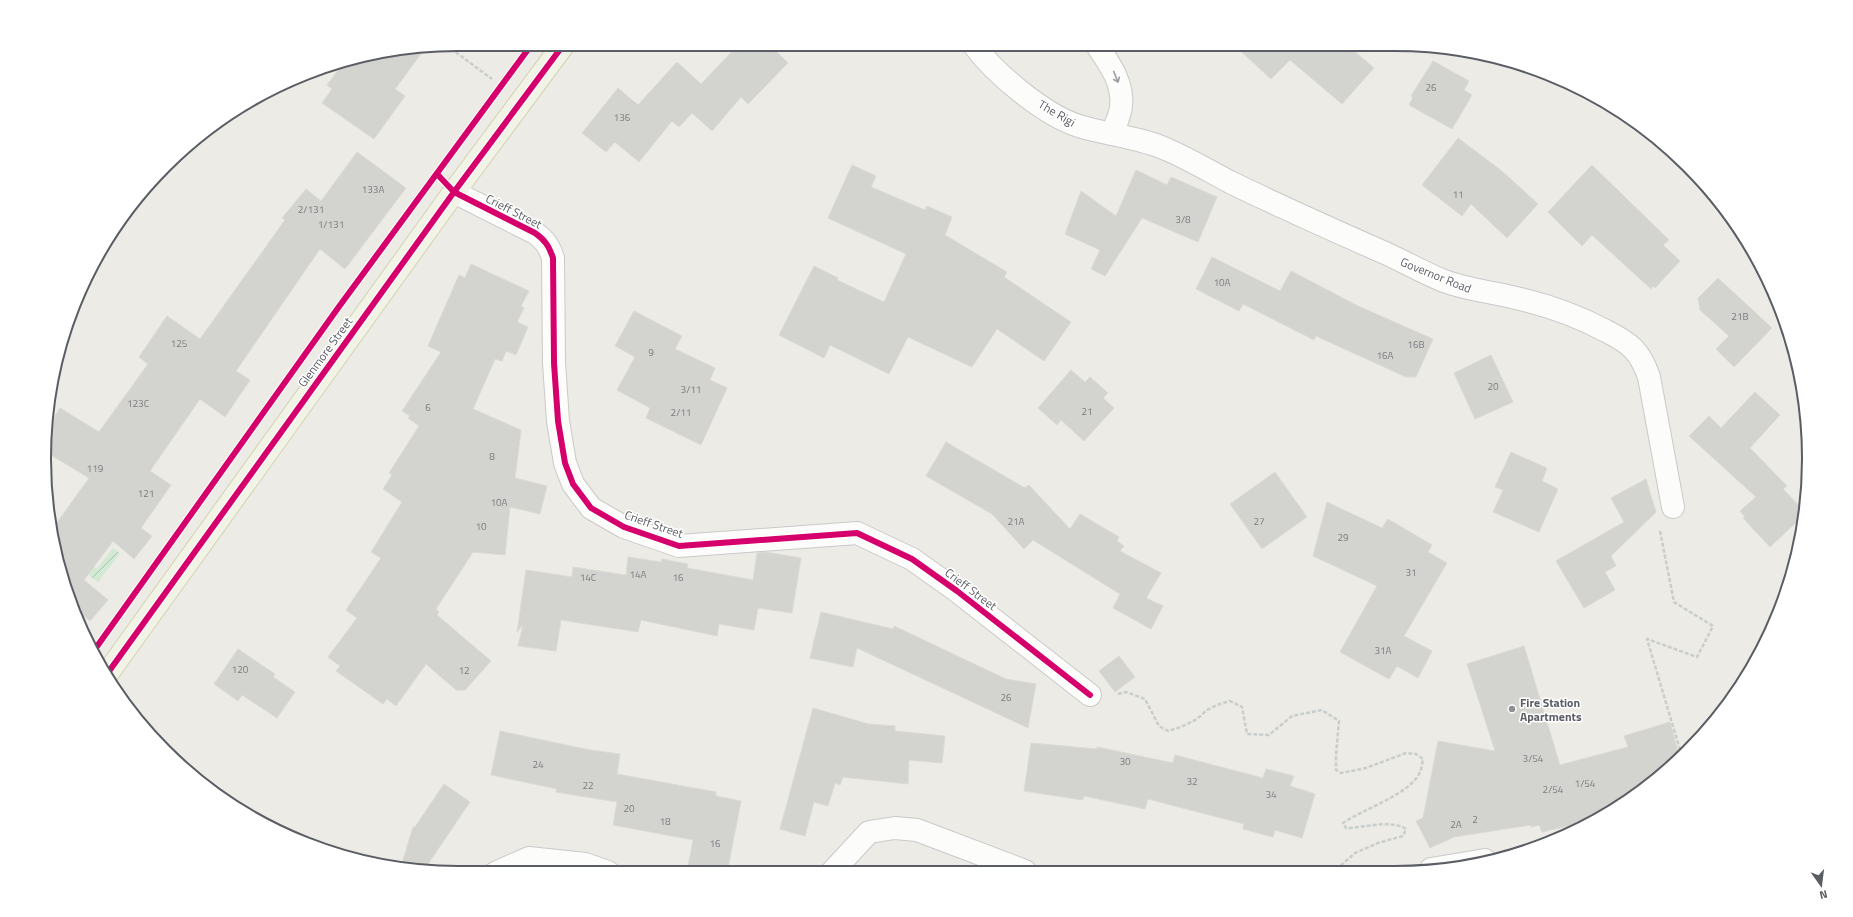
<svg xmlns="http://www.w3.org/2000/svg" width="1853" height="917" viewBox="0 0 1853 917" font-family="'Titillium Web',sans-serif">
  <defs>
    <pattern id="garden-furrows" width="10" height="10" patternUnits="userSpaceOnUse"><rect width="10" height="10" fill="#d2e9d3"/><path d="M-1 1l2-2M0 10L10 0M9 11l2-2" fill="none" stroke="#adc0af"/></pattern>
  </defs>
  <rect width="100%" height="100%" fill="#ecebe5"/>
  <path fill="url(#garden-furrows)" d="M 113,548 L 120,553 L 98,582 L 78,567 L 84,559 L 97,569 Z"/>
  <g fill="#d3d3cf" stroke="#dcdad4">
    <path d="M 739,44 L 769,44 L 788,63 L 748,104 L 741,97 L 712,131 L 692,113 L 679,127 L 672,121 L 639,162 L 615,142 L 606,152 L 582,133 L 618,88 L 638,105 L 677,62 L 701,84 Z"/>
    <path d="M 1233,44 L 1346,44 L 1374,68 L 1342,104 L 1290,60 L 1271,79 Z"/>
    <path d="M 426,47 L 395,89 L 405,96 L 374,139 L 322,103 L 332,89 L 327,85 L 345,61 L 378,52 Z"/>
    <path d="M 1433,61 L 1469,81 L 1464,90 L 1472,95 L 1452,129 L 1409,105 L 1413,97 L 1411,96 Z"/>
    <path d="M 1458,138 L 1502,171 L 1538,204 L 1507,238 L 1471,204 L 1462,216 L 1422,185 Z"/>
    <path d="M 357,152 L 406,188 L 345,269 L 320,249 L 236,371 L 250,380 L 225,417 L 200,399 L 150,471 L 171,485 L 141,528 L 152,536 L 134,559 L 113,541 L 84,580 L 108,600 L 90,621 L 74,607 L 58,566 L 51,531 L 89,478 L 46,452 L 45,433 L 60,408 L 99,432 L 148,364 L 139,357 L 167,316 L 200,339 L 285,220 L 282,218 L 306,189 L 321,201 Z"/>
    <path d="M 852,165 L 876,176 L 871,187 L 925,210 L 927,206 L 952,217 L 945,235 L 1007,272 L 1004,277 L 1071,322 L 1044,361 L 997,329 L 972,367 L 908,337 L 889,374 L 830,345 L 824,358 L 779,335 L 814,266 L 838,278 L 837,280 L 884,302 L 906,254 L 828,218 Z"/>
    <path d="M 1592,165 L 1669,240 L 1663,245 L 1680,261 L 1655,288 L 1653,286 L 1651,289 L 1592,235 L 1582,246 L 1548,212 Z"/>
    <path d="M 1136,170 L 1167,185 L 1171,177 L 1217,197 L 1198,242 L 1142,218 L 1105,276 L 1091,269 L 1100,250 L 1065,234 L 1081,191 L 1116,216 Z"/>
    <path d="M 1212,257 L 1280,291 L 1291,271 L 1358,306 L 1433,339 L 1416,377 L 1406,377 L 1316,336 L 1314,340 L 1243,304 L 1239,311 L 1196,289 Z"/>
    <path d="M 471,264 L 529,291 L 521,306 L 524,308 L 517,322 L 528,327 L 516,355 L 506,351 L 502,361 L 495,359 L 473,409 L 521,430 L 515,478 L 547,486 L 540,514 L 510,507 L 505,555 L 473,552 L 436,609 L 439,612 L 437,615 L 491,661 L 465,690 L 456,690 L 426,664 L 396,706 L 387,699 L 383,704 L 336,671 L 340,666 L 328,657 L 357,618 L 346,610 L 381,558 L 371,552 L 402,502 L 383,489 L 392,475 L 389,473 L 419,426 L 408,418 L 410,416 L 402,411 L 441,352 L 428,346 L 459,275 L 465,278 Z"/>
    <path d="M 1718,278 L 1772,328 L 1734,367 L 1716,349 L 1729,336 L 1700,310 L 1698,298 Z"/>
    <path d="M 634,311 L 682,336 L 675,349 L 715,368 L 710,380 L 727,388 L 701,445 L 646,418 L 650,408 L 617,390 L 635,357 L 615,346 Z"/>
    <path d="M 1491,355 L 1513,402 L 1475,419 L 1454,373 Z"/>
    <path d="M 1071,370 L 1085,382 L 1090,377 L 1108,393 L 1103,398 L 1114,408 L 1084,441 L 1061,420 L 1057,425 L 1038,408 Z"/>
    <path d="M 1755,392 L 1780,415 L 1750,448 L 1787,486 L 1783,489 L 1804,511 L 1803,516 L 1770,547 L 1743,518 L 1745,517 L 1740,511 L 1756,497 L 1689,436 L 1709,416 L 1721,428 Z"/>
    <path d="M 946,442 L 1025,488 L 1029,485 L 1070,529 L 1080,514 L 1119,537 L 1117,541 L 1124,546 L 1120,551 L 1161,573 L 1146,598 L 1163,606 L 1151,629 L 1113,608 L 1120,594 L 1033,540 L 1024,549 L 992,514 L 926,476 Z"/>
    <path d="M 1511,452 L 1547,468 L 1542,481 L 1558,489 L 1539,532 L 1493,512 L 1503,490 L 1495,487 Z"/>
    <path d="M 1275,472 L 1307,517 L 1262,549 L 1230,504 Z"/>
    <path d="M 1646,479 L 1656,512 L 1611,556 L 1616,566 L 1605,572 L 1615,590 L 1584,608 L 1556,561 L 1624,522 L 1611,498 Z"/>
    <path d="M 1327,502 L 1382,528 L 1388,519 L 1432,545 L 1428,552 L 1447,563 L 1404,636 L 1432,651 L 1418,678 L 1397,666 L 1389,679 L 1340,652 L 1377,586 L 1313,556 Z"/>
    <path d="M 765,552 L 801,558 L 792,613 L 758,608 L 754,630 L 719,624 L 717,636 L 641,620 L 638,632 L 561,620 L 556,651 L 518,646 L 523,625 L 517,632 L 526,570 L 572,577 L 573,567 L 626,575 L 628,557 L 661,562 L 662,559 L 688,564 L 687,568 L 753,580 L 757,553 Z"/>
    <path d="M 821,612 L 893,629 L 894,626 L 1006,679 L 1036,684 L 1028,728 L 857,648 L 853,667 L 810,658 Z"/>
    <path d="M 1524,646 L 1560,765 L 1628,747 L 1624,736 L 1670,722 L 1679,755 L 1647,787 L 1586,822 L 1542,832 L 1539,825 L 1531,827 L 1531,825 L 1454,837 L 1430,848 L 1416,821 L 1423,818 L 1438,741 L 1495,751 L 1467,664 Z"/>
    <path d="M 238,649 L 275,674 L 273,677 L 295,692 L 277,718 L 242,695 L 238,701 L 214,684 Z"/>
    <path d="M 1119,656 L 1135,677 L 1115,692 L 1099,671 Z"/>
    <path d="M 813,708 L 868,724 L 895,726 L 895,731 L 945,736 L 942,763 L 909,760 L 908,784 L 843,777 L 840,785 L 835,783 L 828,806 L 814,802 L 805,836 L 780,829 Z"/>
    <path d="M 500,731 L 590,750 L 620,754 L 617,774 L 716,792 L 716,796 L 741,801 L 728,868 L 717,866 L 716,872 L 687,872 L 693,840 L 613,825 L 617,802 L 556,792 L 557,789 L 491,775 Z"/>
    <path d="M 1031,743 L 1097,749 L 1097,747 L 1173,763 L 1175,755 L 1263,778 L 1266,769 L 1294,776 L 1290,786 L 1315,794 L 1302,838 L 1275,830 L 1273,837 L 1243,829 L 1244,824 L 1148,799 L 1145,809 L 1084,796 L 1083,800 L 1024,791 Z"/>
    <path d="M 444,784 L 470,802 L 424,870 L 401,867 L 413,827 L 415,827 Z"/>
  </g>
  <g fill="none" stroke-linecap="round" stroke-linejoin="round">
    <defs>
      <g id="minor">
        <path d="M 973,44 C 994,73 1044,115 1079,126 C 1108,135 1140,137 1168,150 C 1189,159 1209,171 1230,182 C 1281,207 1333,230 1385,253 C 1405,262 1424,273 1444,281 C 1468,290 1492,292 1516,298 C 1547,305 1578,316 1606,331 C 1630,343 1640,351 1649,377 L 1673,507"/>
        <path d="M 1096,44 C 1109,63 1124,83 1121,107 C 1120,116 1115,125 1112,134"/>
        <path d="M 454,192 L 535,233 C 545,240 549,246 553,258 L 554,363 L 558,421 L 565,463 L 573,484 L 591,508 L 624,527 L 679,546 L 857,533 L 912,559 L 957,591 L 1090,695"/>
        <path d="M 1431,869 L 1485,860"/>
        <path d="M 832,872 L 869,832 L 895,828 L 917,830 L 1025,871"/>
        <path d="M 495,873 L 529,858 L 585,864 L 608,872"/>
      </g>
      <path id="major" d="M 107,674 L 454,192 L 564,44"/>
    </defs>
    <use href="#minor" stroke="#c9cac9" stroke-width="24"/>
    <use href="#major" stroke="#d5d2b1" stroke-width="24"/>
    <g stroke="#c9cecd" stroke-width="2.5" stroke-dasharray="4 2" stroke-linecap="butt">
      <path d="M 446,45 L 492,79"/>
      <path d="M 1660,531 L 1674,602 L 1713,626 L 1697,657 L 1647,639 L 1681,753"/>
      <path d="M 1118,694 L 1126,692 L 1145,699 L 1159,726 L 1168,731 L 1181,727 L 1197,719 L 1207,710 L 1217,705 L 1230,701 L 1242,707 L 1247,734 L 1269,735 L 1292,716 L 1322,710 L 1339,721 L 1336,755 L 1336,770 L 1341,773 L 1366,768 L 1406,753 L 1416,754 L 1423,759 C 1422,763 1422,768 1420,772 C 1411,794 1363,809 1343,823 L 1346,828 C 1363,828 1392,819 1406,829 L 1403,836 L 1378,843 L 1355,853 L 1339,867 L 1339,870"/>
    </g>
    <use href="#minor" stroke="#fcfcfb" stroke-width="22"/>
    <use href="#major" stroke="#f2f3e7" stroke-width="22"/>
    <defs>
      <g id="cycleway">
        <path d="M 437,174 L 454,192 L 535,233 C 545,240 549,246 553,258 L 554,363 L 558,421 L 565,463 L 573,484 L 591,508 L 624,527 L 679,546 L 857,533 L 912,559 L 957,591 L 1090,695"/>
        <path d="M 93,652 L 338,308 L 532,44"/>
        <path d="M 107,674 L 454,192 L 564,44"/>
      </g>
    </defs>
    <use href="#cycleway" stroke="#fff" stroke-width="8"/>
    <use href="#cycleway" stroke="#d6006c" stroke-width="6"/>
  </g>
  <defs><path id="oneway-shaft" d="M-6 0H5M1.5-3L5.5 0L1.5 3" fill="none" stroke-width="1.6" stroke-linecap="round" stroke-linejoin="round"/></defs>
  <use stroke="#9b9da0" href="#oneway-shaft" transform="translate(1116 77) rotate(68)"/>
  <circle fill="#8d8f91" stroke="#fff" stroke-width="1.5" cx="1512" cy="709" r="4"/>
  <g text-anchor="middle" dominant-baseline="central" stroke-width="3" stroke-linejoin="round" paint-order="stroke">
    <g font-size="10" fill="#7a7c80">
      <text x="1431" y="87">26</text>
      <text x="622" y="117">136</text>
      <text x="373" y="189">133A</text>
      <text x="1458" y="194">11</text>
      <text x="311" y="209">2/131</text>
      <text x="1183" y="219">3/8</text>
      <text x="331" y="224">1/131</text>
      <text x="1222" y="282">10A</text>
      <text x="1740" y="316">21B</text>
      <text x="179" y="343">125</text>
      <text x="1416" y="344">16B</text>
      <text x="651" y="352">9</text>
      <text x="1385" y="355">16A</text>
      <text x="1493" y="386">20</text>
      <text x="691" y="389">3/11</text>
      <text x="138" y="403">123C</text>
      <text x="428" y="407">6</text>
      <text x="1087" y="411">21</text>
      <text x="681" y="412">2/11</text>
      <text x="492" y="456">8</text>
      <text x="95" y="468">119</text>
      <text x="146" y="493">121</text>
      <text x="499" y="502">10A</text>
      <text x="1016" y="521">21A</text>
      <text x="1259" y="521">27</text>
      <text x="481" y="526">10</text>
      <text x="1343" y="537">29</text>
      <text x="1411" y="572">31</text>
      <text x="638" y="574">14A</text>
      <text x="588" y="577">14C</text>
      <text x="678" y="577">16</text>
      <text x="1383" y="650">31A</text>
      <text x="240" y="669">120</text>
      <text x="464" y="670">12</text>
      <text x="1006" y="697">26</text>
      <text x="1533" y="758">3/54</text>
      <text x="1125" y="761">30</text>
      <text x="538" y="764">24</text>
      <text x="1192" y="781">32</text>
      <text x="1585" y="783">1/54</text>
      <text x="588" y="785">22</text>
      <text x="1553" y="789">2/54</text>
      <text x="1271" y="794">34</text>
      <text x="629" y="808">20</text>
      <text x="1475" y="819">2</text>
      <text x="665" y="821">18</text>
      <text x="1456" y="824">2A</text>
      <text x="715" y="843">16</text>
    </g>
    <g font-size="12" fill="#5a5d64" stroke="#fff">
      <text transform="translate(1057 113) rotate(30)">The Rigi</text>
      <text transform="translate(514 211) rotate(27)">Crieff Street</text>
      <text transform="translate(1436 275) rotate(22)">Governor Road</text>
      <text transform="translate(325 352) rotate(-54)">Glenmore Street</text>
      <text transform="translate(654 524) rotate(19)">Crieff Street</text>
      <text transform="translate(971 589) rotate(37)">Crieff Street</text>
    </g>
    <g font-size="12" font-weight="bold" fill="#5a5d64" stroke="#fff" text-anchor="start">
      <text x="1520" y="702">Fire Station<tspan x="1520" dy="14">Apartments</tspan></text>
    </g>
  </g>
  <path d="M0 0H1853V917H0ZM458 51H1395A407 407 0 0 1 1802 458V459A407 407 0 0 1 1395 866H458A407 407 0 0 1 51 459V458A407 407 0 0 1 458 51Z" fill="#fff" fill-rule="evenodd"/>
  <path fill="none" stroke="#5a5d64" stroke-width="2" d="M458 51H1395A407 407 0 0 1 1802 458V459A407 407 0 0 1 1395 866H458A407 407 0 0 1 51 459V458A407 407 0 0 1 458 51Z"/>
  <g transform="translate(1821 885) rotate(166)" stroke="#ffffff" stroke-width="3" paint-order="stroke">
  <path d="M0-3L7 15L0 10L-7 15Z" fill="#5a5d64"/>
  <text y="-6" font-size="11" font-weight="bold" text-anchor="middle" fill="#5a5d64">N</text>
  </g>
</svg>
